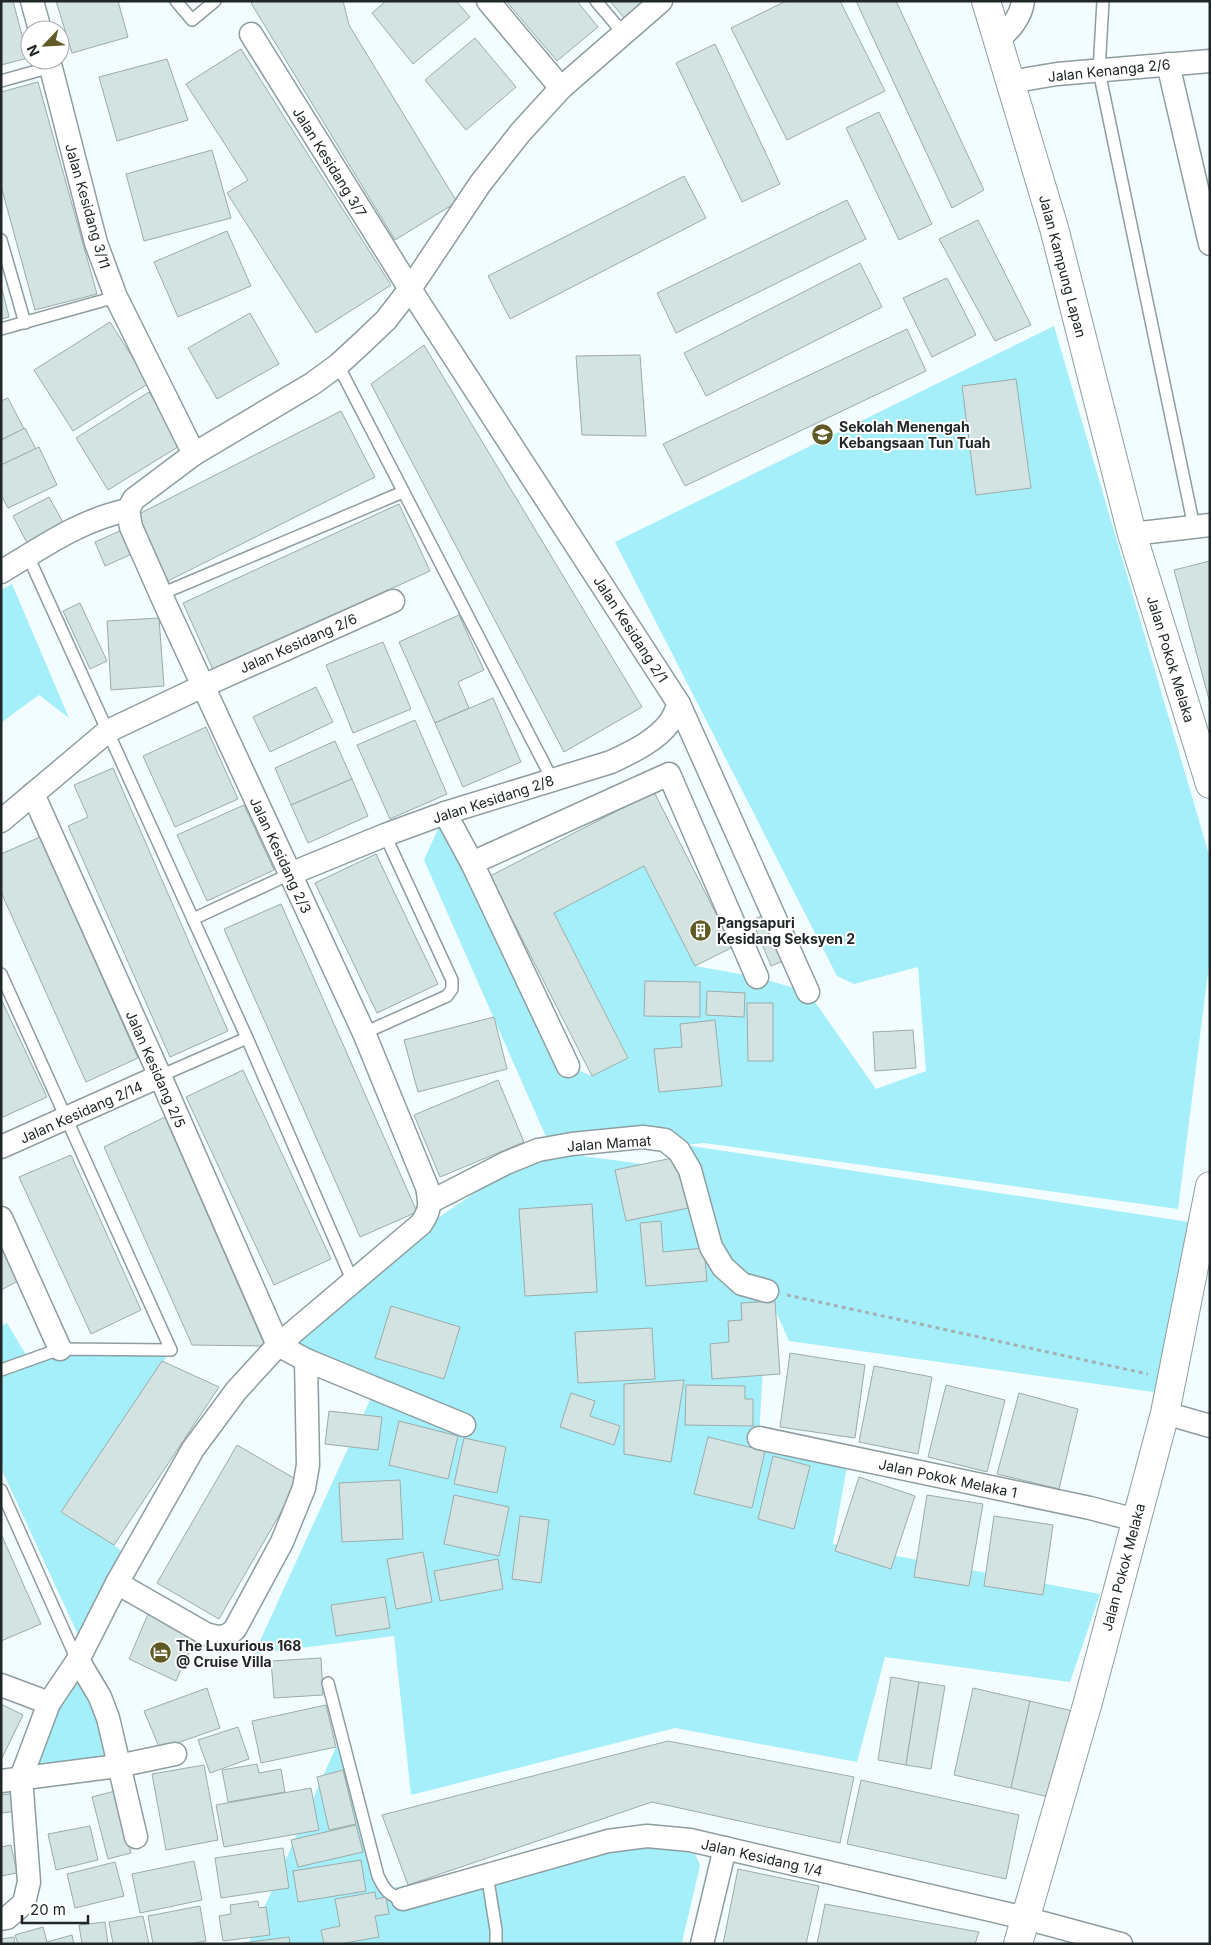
<svg xmlns="http://www.w3.org/2000/svg" width="1211" height="1945" viewBox="0 0 1211 1945" font-family="Inter,sans-serif">
  <rect width="100%" height="100%" fill="#f3fdff"/>
  <g fill="#a5effb">
    <path d="M 1054,326 L 1210,858 L 1210,957 L 1178,1209 L 704,1143 L 685,1145 L 1202,1224 L 1168,1394 L 789,1341 L 767,1292 L 759,1438 L 847,1467 L 833,1544 L 1100,1594 L 1070,1682 L 885,1657 L 857,1762 L 675,1728 L 411,1795 L 394,1636 L 254,1654 L 375,1389 L 278,1345 L 392,1249 L 538,1150 L 688,1170 L 681,1144 L 551,1148 L 424,860 L 445,813 L 568,1066 L 592,1076 L 628,1057 L 554,913 L 644,866 L 695,966 L 757,977 L 808,992 L 876,1089 L 926,1071 L 918,967 L 854,984 L 837,976 L 615,542 Z"/>
    <path d="M 12,584 L 69,718 L 39,695 L 2,722 L 1,719 L 1,590 Z"/>
    <path d="M 7,1323 L 29,1360 L 1,1370 L 1,1326 Z"/>
    <path d="M 60,1349 L 171,1350 L 61,1512 L 114,1545 L 125,1554 L 79,1637 L 1,1468 L 1,1377 Z"/>
    <path d="M 78,1660 L 118,1766 L 23,1778 Z"/>
    <path d="M 344,1744 L 384,1889 L 487,1874 L 608,1841 L 690,1840 L 700,1866 L 682,1942 L 675,1944 L 248,1944 L 336,1747 Z"/>
  </g>
  <g fill="#d3e3e1" stroke="#9baba9">
    <path d="M 1,1 L 13,1 L 28,58 L 1,65 Z"/>
    <path d="M 56,1 L 118,1 L 128,37 L 72,53 Z"/>
    <path d="M 254,1 L 343,1 L 349,25 L 457,202 L 395,240 L 251,3 Z"/>
    <path d="M 386,1 L 456,1 L 470,17 L 413,64 L 372,13 Z"/>
    <path d="M 506,1 L 577,1 L 598,27 L 557,61 Z"/>
    <path d="M 610,1 L 645,1 L 625,19 Z"/>
    <path d="M 786,1 L 840,1 L 885,91 L 787,140 L 731,28 Z"/>
    <path d="M 856,1 L 896,1 L 984,190 L 952,208 Z"/>
    <path d="M 475,38 L 516,87 L 466,130 L 425,80 Z"/>
    <path d="M 715,44 L 780,184 L 742,202 L 676,63 Z"/>
    <path d="M 241,49 L 391,285 L 316,333 L 227,193 L 248,180 L 186,84 Z"/>
    <path d="M 167,59 L 188,120 L 117,141 L 99,77 Z"/>
    <path d="M 38,82 L 97,294 L 35,310 L 1,186 L 1,92 Z"/>
    <path d="M 879,112 L 932,224 L 899,240 L 846,128 Z"/>
    <path d="M 212,150 L 231,218 L 144,241 L 126,174 Z"/>
    <path d="M 684,176 L 706,218 L 510,319 L 488,276 Z"/>
    <path d="M 847,200 L 866,239 L 676,333 L 657,293 Z"/>
    <path d="M 978,220 L 1031,325 L 995,341 L 939,239 Z"/>
    <path d="M 227,231 L 251,286 L 178,317 L 154,262 Z"/>
    <path d="M 860,263 L 882,307 L 706,396 L 684,353 Z"/>
    <path d="M 947,278 L 976,335 L 932,357 L 903,298 Z"/>
    <path d="M 1,285 L 9,317 L 1,319 Z"/>
    <path d="M 250,313 L 279,364 L 217,399 L 188,348 Z"/>
    <path d="M 110,322 L 149,383 L 73,431 L 34,370 Z"/>
    <path d="M 907,329 L 926,371 L 685,486 L 663,444 Z"/>
    <path d="M 424,345 L 642,707 L 564,752 L 371,384 Z"/>
    <path d="M 640,355 L 646,436 L 582,435 L 576,356 Z"/>
    <path d="M 1016,379 L 1031,488 L 976,495 L 962,386 Z"/>
    <path d="M 149,392 L 181,445 L 108,490 L 76,438 Z"/>
    <path d="M 8,398 L 24,429 L 1,440 L 1,401 Z"/>
    <path d="M 341,411 L 375,477 L 168,581 L 135,516 Z"/>
    <path d="M 25,428 L 36,449 L 1,465 L 1,440 Z"/>
    <path d="M 39,447 L 57,485 L 8,508 L 1,495 L 1,465 Z"/>
    <path d="M 49,497 L 64,524 L 27,543 L 13,516 Z"/>
    <path d="M 399,504 L 430,571 L 213,670 L 183,603 Z"/>
    <path d="M 124,529 L 134,553 L 105,566 L 95,542 Z"/>
    <path d="M 1210,561 L 1210,703 L 1174,570 Z"/>
    <path d="M 80,603 L 107,661 L 90,669 L 63,611 Z"/>
    <path d="M 459,615 L 484,670 L 458,682 L 469,708 L 435,723 L 399,642 Z"/>
    <path d="M 159,618 L 164,686 L 111,690 L 107,621 Z"/>
    <path d="M 383,642 L 411,709 L 353,733 L 326,665 Z"/>
    <path d="M 316,687 L 333,722 L 270,752 L 253,717 Z"/>
    <path d="M 493,698 L 521,762 L 463,787 L 435,723 Z"/>
    <path d="M 415,720 L 447,794 L 390,819 L 357,745 Z"/>
    <path d="M 206,727 L 238,799 L 175,827 L 143,756 Z"/>
    <path d="M 335,741 L 352,779 L 291,805 L 275,768 Z"/>
    <path d="M 113,768 L 228,1031 L 170,1057 L 68,826 L 88,817 L 74,785 Z"/>
    <path d="M 352,779 L 368,816 L 308,843 L 291,805 Z"/>
    <path d="M 654,792 L 733,947 L 695,966 L 644,866 L 554,913 L 628,1058 L 592,1076 L 490,876 Z"/>
    <path d="M 244,805 L 274,870 L 207,901 L 177,835 Z"/>
    <path d="M 40,837 L 138,1058 L 86,1082 L 1,892 L 1,854 Z"/>
    <path d="M 376,854 L 438,984 L 377,1013 L 315,883 Z"/>
    <path d="M 281,904 L 417,1212 L 360,1237 L 224,929 Z"/>
    <path d="M 766,914 L 785,960 L 771,966 L 752,920 Z"/>
    <path d="M 645,981 L 700,982 L 700,1017 L 644,1016 Z"/>
    <path d="M 707,991 L 745,993 L 744,1017 L 706,1015 Z"/>
    <path d="M 1,999 L 47,1097 L 1,1118 Z"/>
    <path d="M 747,1003 L 773,1003 L 773,1061 L 748,1061 Z"/>
    <path d="M 494,1017 L 507,1069 L 418,1092 L 404,1040 Z"/>
    <path d="M 715,1020 L 722,1086 L 659,1092 L 654,1049 L 682,1047 L 680,1024 Z"/>
    <path d="M 913,1030 L 916,1068 L 875,1071 L 873,1032 Z"/>
    <path d="M 243,1070 L 331,1259 L 274,1285 L 186,1097 Z"/>
    <path d="M 498,1080 L 524,1142 L 440,1177 L 414,1115 Z"/>
    <path d="M 165,1117 L 265,1346 L 192,1345 L 104,1147 Z"/>
    <path d="M 71,1155 L 141,1310 L 91,1334 L 19,1177 Z"/>
    <path d="M 677,1157 L 688,1208 L 626,1221 L 615,1170 Z"/>
    <path d="M 592,1204 L 597,1292 L 525,1296 L 519,1209 Z"/>
    <path d="M 661,1221 L 663,1252 L 704,1248 L 707,1281 L 646,1286 L 640,1223 Z"/>
    <path d="M 6,1248 L 20,1280 L 1,1290 L 1,1250 Z"/>
    <path d="M 775,1301 L 780,1374 L 712,1379 L 710,1344 L 729,1342 L 728,1321 L 742,1320 L 741,1303 Z"/>
    <path d="M 391,1306 L 460,1327 L 444,1379 L 375,1358 Z"/>
    <path d="M 652,1328 L 655,1379 L 578,1383 L 575,1332 Z"/>
    <path d="M 790,1353 L 865,1365 L 855,1438 L 780,1427 Z"/>
    <path d="M 162,1361 L 219,1387 L 114,1545 L 61,1512 Z"/>
    <path d="M 874,1366 L 932,1377 L 918,1454 L 859,1442 Z"/>
    <path d="M 684,1380 L 671,1462 L 624,1454 L 624,1384 Z"/>
    <path d="M 686,1385 L 745,1386 L 745,1399 L 753,1399 L 753,1426 L 685,1425 Z"/>
    <path d="M 946,1385 L 1005,1400 L 987,1472 L 928,1457 Z"/>
    <path d="M 571,1393 L 595,1401 L 590,1416 L 620,1426 L 614,1445 L 560,1427 Z"/>
    <path d="M 1019,1393 L 1078,1409 L 1059,1489 L 997,1474 Z"/>
    <path d="M 329,1411 L 382,1417 L 378,1450 L 325,1444 Z"/>
    <path d="M 399,1421 L 458,1436 L 448,1479 L 389,1465 Z"/>
    <path d="M 708,1437 L 765,1451 L 752,1508 L 694,1494 Z"/>
    <path d="M 464,1438 L 506,1447 L 497,1493 L 454,1484 Z"/>
    <path d="M 237,1445 L 299,1481 L 219,1619 L 157,1583 Z"/>
    <path d="M 773,1456 L 810,1466 L 794,1529 L 758,1519 Z"/>
    <path d="M 859,1477 L 915,1496 L 891,1569 L 835,1551 Z"/>
    <path d="M 400,1480 L 403,1539 L 342,1542 L 339,1483 Z"/>
    <path d="M 454,1495 L 509,1507 L 499,1556 L 444,1544 Z"/>
    <path d="M 927,1495 L 983,1504 L 969,1586 L 914,1577 Z"/>
    <path d="M 520,1516 L 549,1520 L 541,1583 L 512,1579 Z"/>
    <path d="M 994,1516 L 1053,1525 L 1043,1595 L 984,1586 Z"/>
    <path d="M 1,1534 L 41,1624 L 1,1641 Z"/>
    <path d="M 423,1552 L 432,1602 L 396,1609 L 387,1559 Z"/>
    <path d="M 498,1559 L 503,1589 L 440,1601 L 434,1571 Z"/>
    <path d="M 385,1597 L 390,1628 L 336,1636 L 331,1605 Z"/>
    <path d="M 148,1614 L 196,1636 L 176,1681 L 129,1659 Z"/>
    <path d="M 321,1658 L 323,1695 L 274,1698 L 271,1661 Z"/>
    <path d="M 891,1677 L 919,1682 L 906,1765 L 878,1760 Z"/>
    <path d="M 919,1682 L 945,1686 L 931,1769 L 906,1765 Z"/>
    <path d="M 207,1688 L 220,1728 L 160,1749 L 144,1711 Z"/>
    <path d="M 973,1688 L 1030,1701 L 1011,1788 L 954,1775 Z"/>
    <path d="M 1030,1701 L 1077,1712 L 1057,1799 L 1011,1788 Z"/>
    <path d="M 1,1704 L 23,1715 L 1,1760 Z"/>
    <path d="M 326,1705 L 336,1747 L 261,1763 L 252,1721 Z"/>
    <path d="M 238,1727 L 249,1759 L 210,1773 L 198,1740 Z"/>
    <path d="M 668,1741 L 854,1777 L 840,1843 L 652,1802 L 408,1885 L 382,1815 Z"/>
    <path d="M 257,1764 L 259,1773 L 281,1769 L 285,1792 L 228,1802 L 222,1770 Z"/>
    <path d="M 204,1765 L 218,1840 L 166,1850 L 152,1774 Z"/>
    <path d="M 343,1770 L 356,1824 L 329,1830 L 317,1777 Z"/>
    <path d="M 861,1780 L 1019,1815 L 1006,1879 L 847,1844 Z"/>
    <path d="M 311,1788 L 319,1830 L 224,1847 L 216,1805 Z"/>
    <path d="M 115,1791 L 131,1853 L 108,1859 L 92,1797 Z"/>
    <path d="M 17,1793 L 19,1811 L 1,1813 L 1,1795 Z"/>
    <path d="M 356,1825 L 363,1852 L 298,1867 L 291,1840 Z"/>
    <path d="M 90,1826 L 98,1860 L 56,1870 L 48,1834 Z"/>
    <path d="M 11,1845 L 17,1873 L 1,1876 L 1,1847 Z"/>
    <path d="M 283,1848 L 289,1888 L 221,1898 L 215,1858 Z"/>
    <path d="M 361,1860 L 366,1891 L 298,1902 L 293,1871 Z"/>
    <path d="M 194,1861 L 202,1900 L 140,1913 L 132,1874 Z"/>
    <path d="M 115,1862 L 124,1896 L 75,1908 L 67,1874 Z"/>
    <path d="M 738,1869 L 819,1886 L 806,1944 L 723,1944 Z"/>
    <path d="M 375,1892 L 376,1899 L 386,1897 L 389,1914 L 375,1916 L 379,1937 L 339,1944 L 324,1944 L 321,1930 L 340,1926 L 335,1899 Z"/>
    <path d="M 258,1901 L 259,1908 L 266,1907 L 270,1935 L 223,1941 L 219,1916 L 231,1914 L 230,1905 Z"/>
    <path d="M 825,1904 L 979,1932 L 975,1944 L 817,1944 Z"/>
    <path d="M 200,1906 L 206,1941 L 189,1944 L 153,1944 L 148,1916 Z"/>
    <path d="M 143,1916 L 149,1944 L 113,1944 L 109,1922 Z"/>
    <path d="M 105,1922 L 108,1944 L 82,1944 L 79,1925 Z"/>
    <path d="M 43,1927 L 47,1942 L 72,1935 L 74,1944 L 18,1944 L 15,1935 Z"/>
    <path d="M 14,1937 L 15,1944 L 1,1944 L 1,1939 Z"/>
    <path d="M 289,1937 L 290,1944 L 235,1944 Z"/>
  </g>
  <g fill="none" stroke-linecap="round" stroke-linejoin="round">
    <defs>
      <g id="service">
        <path d="M 176,1 L 192,20 L 215,1"/>
        <path d="M 596,1 L 623,33"/>
        <path d="M 1103,1 L 1099,71 L 1194,527"/>
        <path d="M 1,81 L 51,67"/>
        <path d="M 1,240 L 25,323"/>
        <path d="M 1,329 L 116,297"/>
        <path d="M 338,365 L 552,779"/>
        <path d="M 28,556 L 247,1038 L 353,1282"/>
        <path d="M 161,594 L 403,492"/>
        <path d="M 193,919 L 290,874"/>
        <path d="M 1,974 L 171,1350 L 60,1349 L 1,1370"/>
        <path d="M 364,1033 L 447,996 L 452,989 L 452,980 L 385,835"/>
        <path d="M 160,1076 L 247,1038"/>
        <path d="M 1,1490 L 77,1660"/>
        <path d="M 328,1683 L 378,1876 C 384,1889 389,1896 403,1899"/>
        <path d="M 487,1874 L 496,1930 L 496,1944"/>
      </g>
      <g id="minor">
        <path d="M 32,1 L 40,30"/>
        <path d="M 488,1 L 561,88"/>
        <path d="M 251,34 L 410,289 L 679,704 L 808,992"/>
        <path d="M 997,41 C 1009,30 1021,18 1023,1"/>
        <path d="M 49,60 L 96,243 L 116,297 L 194,454"/>
        <path d="M 1168,64 L 1210,244"/>
        <path d="M 1009,82 L 1057,74 L 1210,61"/>
        <path d="M 1132,534 L 1210,525"/>
        <path d="M 1,572 C 43,547 80,520 128,510 L 134,499 L 194,454 L 312,384 L 338,365 L 364,341 L 386,320 L 410,289 L 480,184 L 520,133 L 561,88 L 661,1"/>
        <path d="M 33,794 L 160,1076 L 278,1345 L 306,1360 L 464,1425"/>
        <path d="M 445,813 L 472,863 L 568,1066"/>
        <path d="M 1,821 L 108,731 L 203,686 L 393,601"/>
        <path d="M 472,863 L 669,774 L 757,977"/>
        <path d="M 290,874 L 385,835 L 445,813 L 611,762 C 632,752 656,741 670,722 C 674,716 677,709 679,704"/>
        <path d="M 1,1147 L 160,1076"/>
        <path d="M 430,1202 L 506,1163 L 538,1150 L 572,1144 L 643,1137 L 665,1140 L 679,1151 L 690,1170 L 711,1247 L 723,1267 L 742,1284 L 767,1291"/>
        <path d="M 1,1218 L 60,1349"/>
        <path d="M 1165,1413 L 1210,1426"/>
        <path d="M 759,1438 L 1090,1508 L 1136,1520"/>
        <path d="M 117,1583 L 206,1634 C 219,1638 225,1639 235,1629 L 282,1542 L 304,1488 L 308,1465 L 306,1360"/>
        <path d="M 78,1660 L 100,1697 L 108,1718 L 136,1837"/>
        <path d="M 1,1685 L 49,1703"/>
        <path d="M 1,1781 L 118,1766 L 175,1754"/>
        <path d="M 403,1899 L 608,1841 L 647,1836 L 690,1840 L 1025,1918 L 1121,1944"/>
        <path d="M 1,1919 L 7,1918 L 24,1903 L 29,1882 L 21,1778 L 49,1703 L 78,1660 L 117,1583 L 193,1449 L 236,1391 L 278,1345 L 421,1224 C 431,1210 430,1203 427,1187 L 364,1033 L 166,606 L 131,527 L 128,510"/>
        <path d="M 702,1944 L 725,1848"/>
      </g>
      <g id="tertiary">
        <path d="M 986,1 L 1054,228 L 1132,534 L 1210,784"/>
        <path d="M 1018,1944 L 1088,1702 L 1165,1413 L 1210,1186"/>
      </g>
    </defs>
    <use href="#service" stroke="#8e9d9f" stroke-width="14"/>
    <use href="#minor" stroke="#8e9d9f" stroke-width="25"/>
    <use href="#tertiary" stroke="#8e9d9f" stroke-width="30"/>
    <path stroke="#a7afb1" stroke-width="3" stroke-dasharray="4 4" stroke-linecap="butt" d="M 787,1295 L 1148,1374"/>
    <use href="#service" stroke="#fff" stroke-width="11"/>
    <use href="#minor" stroke="#fff" stroke-width="22"/>
    <use href="#tertiary" stroke="#fff" stroke-width="28"/>
  </g>
  <defs>
    <symbol id="school-disc" viewBox="-11 -11 22 22"><circle r="9.5" fill="#5f5a26" stroke="#fff"/><path d="M0-5L7-2L0 1L-7-2ZM-4 1L0 2.5L4 1V4Q0 6-4 4Z" fill="#fff"/></symbol>
    <symbol id="building-disc" viewBox="-11 -11 22 22"><circle r="9.5" fill="#5f5a26" stroke="#fff"/><path d="M-4-6H4V6H1V3H-1V6H-4ZM-2.5-4.3h1.7v1.8h-1.7ZM.8-4.3h1.7v1.8H.8ZM-2.5-1h1.7V.8h-1.7ZM.8-1h1.7V.8H.8Z" fill="#fff"/></symbol>
    <symbol id="hotel-disc" viewBox="-11 -11 22 22"><circle r="9.5" fill="#5f5a26" stroke="#fff"/><path d="M-6-4.5h1.5V1H6V5H4.5V3h-9V5H-6ZM-4 0a1.8 1.8 0 1 1 3.6 0ZM.5 0V-2.5h3Q6-2.5 6 0Z" fill="#fff"/></symbol>
  </defs>
  <g fill-rule="evenodd">
    <use href="#school-disc" x="810" y="422" width="25" height="25"/>
    <use href="#building-disc" x="688" y="918" width="25" height="25"/>
    <use href="#hotel-disc" x="148" y="1640" width="25" height="25"/>
  </g>
  <g text-anchor="middle" dominant-baseline="central" stroke-width="4" stroke-linejoin="round" paint-order="stroke">
    <g font-size="14" fill="#212728" stroke="#fff">
      <text transform="translate(1109 70) rotate(-6)">Jalan Kenanga 2/6</text>
      <text transform="translate(330 162) rotate(58)">Jalan Kesidang 3/7</text>
      <text transform="translate(88 206) rotate(74)">Jalan Kesidang 3/11</text>
      <text transform="translate(1063 266) rotate(75)">Jalan Kampung Lapan</text>
      <text transform="translate(631 629) rotate(57)">Jalan Kesidang 2/1</text>
      <text transform="translate(298 643) rotate(-24)">Jalan Kesidang 2/6</text>
      <text transform="translate(1171 659) rotate(73)">Jalan Pokok Melaka</text>
      <text transform="translate(493 799) rotate(-18)">Jalan Kesidang 2/8</text>
      <text transform="translate(281 855) rotate(65)">Jalan Kesidang 2/3</text>
      <text transform="translate(156 1069) rotate(66)">Jalan Kesidang 2/5</text>
      <text transform="translate(81 1112) rotate(-24)">Jalan Kesidang 2/14</text>
      <text transform="translate(609 1143) rotate(-4)">Jalan Mamat</text>
      <text transform="translate(948 1478) rotate(12)">Jalan Pokok Melaka 1</text>
      <text transform="translate(1123 1567) rotate(-75)">Jalan Pokok Melaka</text>
      <text transform="translate(762 1857) rotate(13)">Jalan Kesidang 1/4</text>
    </g>
    <g font-size="14" font-weight="bold" fill="#212728" stroke="#fff" text-anchor="start">
      <text x="839" y="426">Sekolah Menengah<tspan x="839" dy="16">Kebangsaan Tun Tuah</tspan></text>
      <text x="717" y="922">Pangsapuri<tspan x="717" dy="16">Kesidang Seksyen 2</tspan></text>
      <text x="176" y="1645">The Luxurious 168<tspan x="176" dy="16">@ Cruise Villa</tspan></text>
    </g>
  </g>
  <rect width="1211" height="1945" fill="none" stroke="#212728" stroke-width="5"/>
  <g transform="translate(45 45) rotate(245)"><circle r="24" fill="#ffffff" stroke="#a6a9a9"/>
  <path d="M0-4L9 19L0 12L-9 19Z" fill="#5f5a26"/>
  <text y="-8" font-size="14" font-weight="bold" text-anchor="middle" fill="#212728">N</text>
  </g>
  <path d="M22 1915v8h66v-8" fill="none" stroke="#212728" stroke-width="2.5"/>
  <text x="30" y="1915" font-size="15" fill="#212728" stroke="#ffffff" stroke-width="4" paint-order="stroke">20 m</text>
</svg>
